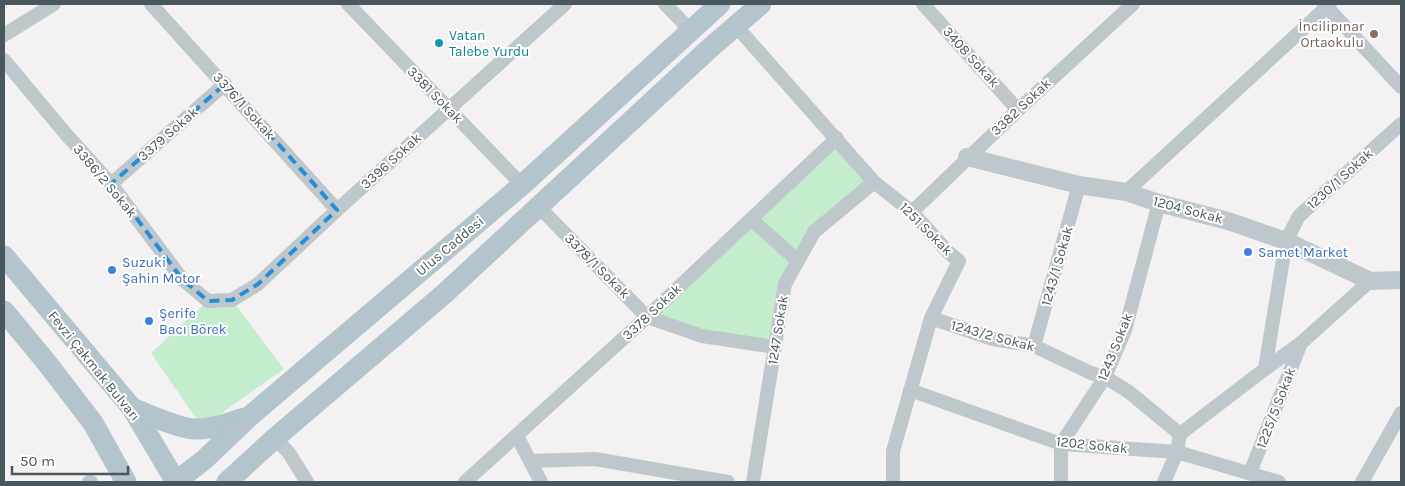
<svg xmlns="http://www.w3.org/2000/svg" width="1405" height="486" viewBox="0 0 1405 486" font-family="Karla,sans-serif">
  <rect width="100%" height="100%" fill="#f3f1f1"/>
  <g fill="#c3edcd">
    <path d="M 837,138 L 874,182 L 814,232 L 785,284 L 775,347 L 647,317 Z"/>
    <path d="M 232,300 L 284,369 L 202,427 L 151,353 L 208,301 Z"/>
  </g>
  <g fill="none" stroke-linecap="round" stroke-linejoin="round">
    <g stroke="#bec7cc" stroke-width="14">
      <path d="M 151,4 L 337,210"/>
      <path d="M 348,4 L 522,185"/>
      <path d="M 665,4 L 691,31"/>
      <path d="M 923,4 L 1018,110"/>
      <path d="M 1324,4 L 1401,87"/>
      <path d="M 736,26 L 874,182 L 912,212 L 948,252 L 959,261 L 931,318 L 893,451 L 893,482"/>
      <path d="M 4,35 L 54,4"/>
      <path d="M 4,60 L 65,133 L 111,184 L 182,279 L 208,301 L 232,300 L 258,284 L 337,210 L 565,4"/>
      <path d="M 111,184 L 225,84"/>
      <path d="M 1126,192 L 1330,4"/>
      <path d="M 538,206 L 647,317 L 702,336 L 775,347"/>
      <path d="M 912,212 L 1018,110 L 1133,4"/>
      <path d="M 751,219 L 798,261"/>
      <path d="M 931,318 L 993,339 L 1034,346 L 1091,373 L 1105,377 L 1129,392 L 1180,434"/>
      <path d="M 1034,346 L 1079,185"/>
      <path d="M 1265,369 L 1286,241 L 1299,216 L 1401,124"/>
      <path d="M 910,390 L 1061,444 L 1177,452 L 1279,482"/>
      <path d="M 517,436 L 541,482"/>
      <path d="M 275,438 L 289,453 L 307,482"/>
      <path d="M 531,461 L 595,459 L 728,482"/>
      <path d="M 1250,473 L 1301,343"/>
      <path d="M 89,482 L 91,482"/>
      <path d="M 465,482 L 647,317 L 837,138"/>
      <path d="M 753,482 L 785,284 L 814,232 L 874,182"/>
      <path d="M 1061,482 L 1061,444 L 1105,377 L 1125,330 L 1159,203"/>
      <path d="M 1164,482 L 1177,452 L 1180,434 L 1265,369 L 1301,343 L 1370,281"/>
      <path d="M 1362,482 L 1401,413"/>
    </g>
    <path stroke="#bec7cc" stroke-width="18" d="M 967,157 L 1079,185 L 1126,192 L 1159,203 L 1228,221 L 1286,241 L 1370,281 L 1401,280"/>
    <g stroke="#b3c4cd" stroke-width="21">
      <path d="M 4,256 L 132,408 L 176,482"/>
      <path d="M 4,311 L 47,363 L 93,423 L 126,482"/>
      <path d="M 132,408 C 147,414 180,429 195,429 C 212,430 230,422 245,418"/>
      <path d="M 175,482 L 204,460 L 250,416 L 522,185 L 720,4"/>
      <path d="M 227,482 L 275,438 L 444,294 L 710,48 L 761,4"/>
    </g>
  </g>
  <path fill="none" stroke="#268ed8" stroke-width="4" stroke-dasharray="10 6" stroke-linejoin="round" d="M 225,84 L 337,210 L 258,284 L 232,300 L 208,301 L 182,279 L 111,184 Z"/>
  <circle fill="#8d6e63" stroke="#fff" stroke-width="2" cx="1374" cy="34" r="5"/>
  <circle fill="#0f9aa8" stroke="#fff" stroke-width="2" cx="439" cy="43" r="5"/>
  <g fill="#3f7fe0" stroke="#fff" stroke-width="2">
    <circle cx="1248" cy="252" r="5"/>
    <circle cx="112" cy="270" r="5"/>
    <circle cx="149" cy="321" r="5"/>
  </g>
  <g text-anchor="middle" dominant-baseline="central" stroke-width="4" stroke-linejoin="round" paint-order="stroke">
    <g font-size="14" fill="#785e54" stroke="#fff" text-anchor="end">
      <text x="1364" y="26">İncilipınar<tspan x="1364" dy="16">Ortaokulu</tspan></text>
    </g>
    <g font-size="14" fill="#0d838f" stroke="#fff" text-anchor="start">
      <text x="449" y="35">Vatan<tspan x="449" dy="16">Talebe Yurdu</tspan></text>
    </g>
    <g font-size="14" fill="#4a575d" stroke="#fff">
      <text transform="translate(971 57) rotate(48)">3408 Sokak</text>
      <text transform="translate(435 95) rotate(46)">3381 Sokak</text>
      <text transform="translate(244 106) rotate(48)">3376/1 Sokak</text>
      <text transform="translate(1021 107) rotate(-43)">3382 Sokak</text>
      <text transform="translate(168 134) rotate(-41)">3379 Sokak</text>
      <text transform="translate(391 161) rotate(-42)">3396 Sokak</text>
      <text transform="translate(1340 179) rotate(-42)">1230/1 Sokak</text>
      <text transform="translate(105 181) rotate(50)">3386/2 Sokak</text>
      <text transform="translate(1188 210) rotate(15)">1204 Sokak</text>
      <text transform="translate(926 229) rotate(45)">1251 Sokak</text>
      <text transform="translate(450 246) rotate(-40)">Ulus Caddesi</text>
      <text transform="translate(597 266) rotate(45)">3378/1 Sokak</text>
      <text transform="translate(1057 266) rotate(-74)">1243/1 Sokak</text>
      <text transform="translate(652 312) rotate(-43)">3378 Sokak</text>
      <text transform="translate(778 330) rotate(-81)">1247 Sokak</text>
      <text transform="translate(993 336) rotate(15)">1243/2 Sokak</text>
      <text transform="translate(1115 347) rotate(-68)">1243 Sokak</text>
      <text transform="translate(94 366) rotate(51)">Fevzi Çakmak Bulvarı</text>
      <text transform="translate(1276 408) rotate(-69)">1225/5 Sokak</text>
      <text transform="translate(1092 445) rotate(6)">1202 Sokak</text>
    </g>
    <g font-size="14" fill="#366cbe" stroke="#fff" text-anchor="start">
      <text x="1258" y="252">Samet Market</text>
      <text x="122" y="262">Suzuki<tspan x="122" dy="16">Şahin Motor</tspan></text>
      <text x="159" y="313">Şerife<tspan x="159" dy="16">Bacı Börek</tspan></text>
    </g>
  </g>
  <rect width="1405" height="486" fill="none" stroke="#4a575d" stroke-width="10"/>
  <path d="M12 466v8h116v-8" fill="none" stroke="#4a575d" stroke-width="2.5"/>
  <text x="20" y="466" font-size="15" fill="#4a575d" stroke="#ffffff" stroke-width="4" paint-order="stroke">50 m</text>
</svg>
